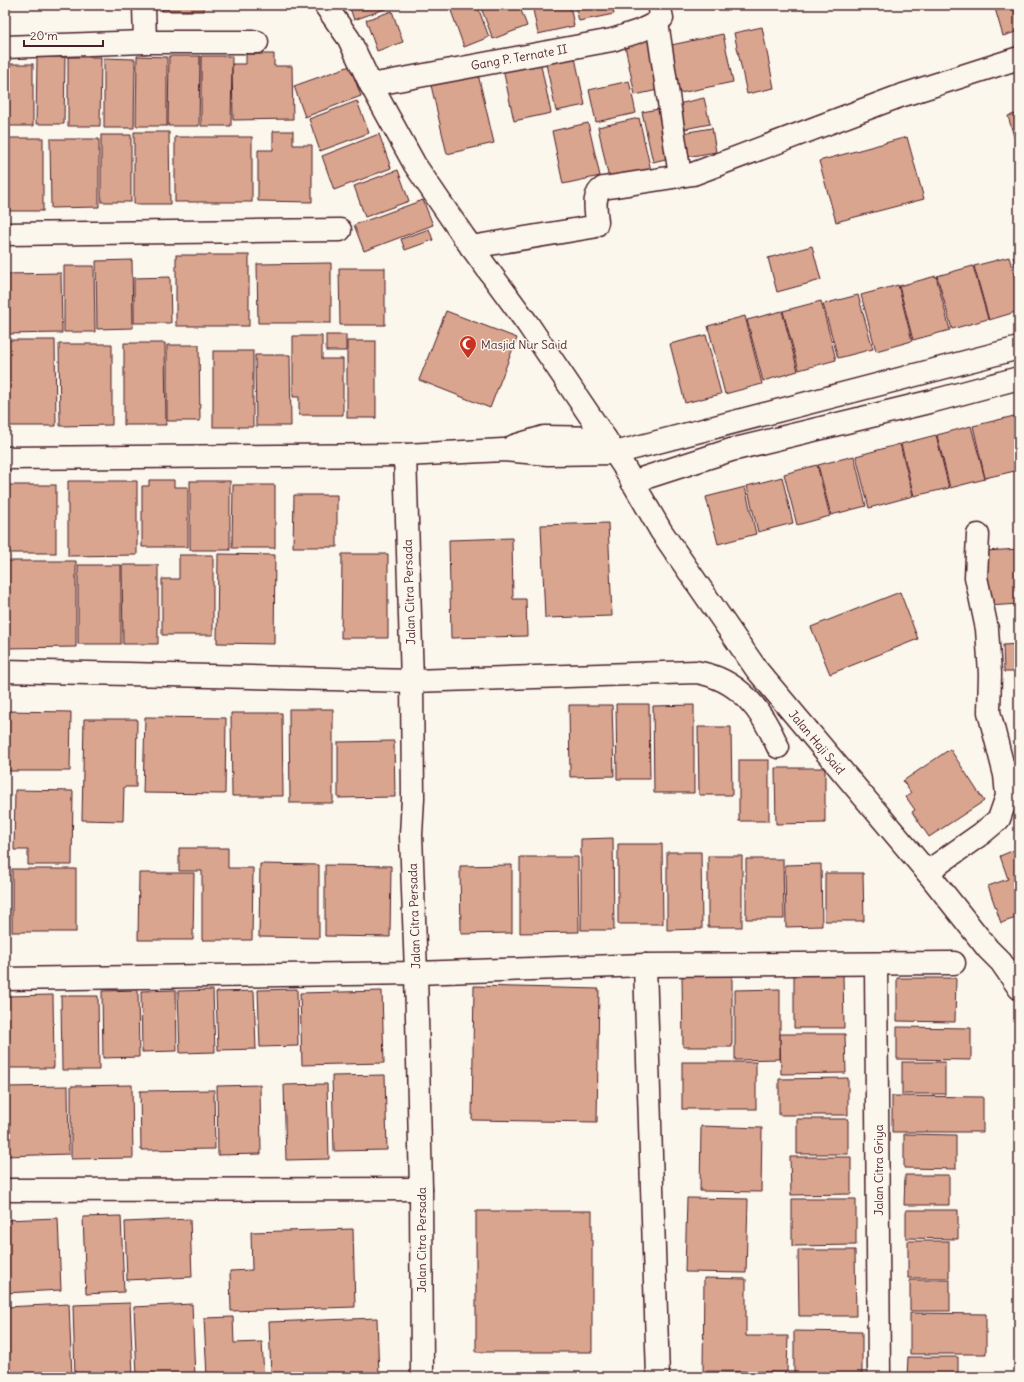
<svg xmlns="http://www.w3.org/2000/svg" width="1024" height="1382" viewBox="0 0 1024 1382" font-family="Delius,sans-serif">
  <rect width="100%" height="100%" fill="#fbf7ec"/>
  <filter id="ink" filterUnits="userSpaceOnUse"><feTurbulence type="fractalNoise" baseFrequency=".025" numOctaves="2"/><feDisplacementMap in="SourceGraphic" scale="8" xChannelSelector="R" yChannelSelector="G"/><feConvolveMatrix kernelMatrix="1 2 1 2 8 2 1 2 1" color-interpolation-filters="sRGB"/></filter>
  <g filter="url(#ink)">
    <g fill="#d9a58e" stroke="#4a1f2b">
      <path d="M 5,5 L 49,5 L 5,6 Z"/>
      <rect x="57" y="5" width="52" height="3"/>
      <rect x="162" y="5" width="42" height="6"/>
      <rect x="207" y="5" width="31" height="2"/>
      <path d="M 349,5 L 396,5 L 354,20 Z"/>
      <path d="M 449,5 L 477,5 L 489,37 L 464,47 Z"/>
      <path d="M 480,5 L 519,5 L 527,26 L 493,39 Z"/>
      <path d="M 532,5 L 570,5 L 574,26 L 538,34 Z"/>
      <path d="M 575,5 L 612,5 L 614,14 L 579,21 Z"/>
      <path d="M 994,5 L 1019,5 L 1019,31 L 1003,36 Z"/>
      <path d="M 392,11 L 403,42 L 377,51 L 366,20 Z"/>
      <path d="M 762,27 L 774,88 L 747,94 L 734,33 Z"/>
      <path d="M 655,34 L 667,88 L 635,95 L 624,41 Z"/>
      <path d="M 723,34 L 733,82 L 671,95 L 662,47 Z"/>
      <path d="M 574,53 L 585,105 L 556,111 L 545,59 Z"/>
      <path d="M 246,54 L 274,54 L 274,66 L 292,66 L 293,119 L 233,120 L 232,64 L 246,64 Z"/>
      <path d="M 137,56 L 167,57 L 167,126 L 136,126 Z"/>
      <path d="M 169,56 L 200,56 L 199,126 L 168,126 Z"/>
      <path d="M 201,56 L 232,56 L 231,126 L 201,126 Z"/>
      <path d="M 37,57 L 65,57 L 64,124 L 36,124 Z"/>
      <path d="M 68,57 L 101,57 L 100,126 L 68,126 Z"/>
      <path d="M 104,58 L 135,59 L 134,128 L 104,128 Z"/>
      <path d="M 540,61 L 551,113 L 514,121 L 503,69 Z"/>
      <rect x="5" y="64" width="28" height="62"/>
      <path d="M 350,66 L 361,96 L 305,117 L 294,86 Z"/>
      <path d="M 477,70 L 494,143 L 447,154 L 430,81 Z"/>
      <path d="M 629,81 L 636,113 L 596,122 L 589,90 Z"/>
      <path d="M 704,98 L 710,124 L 679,130 L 674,105 Z"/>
      <path d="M 357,101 L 369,133 L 320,151 L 309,119 Z"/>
      <path d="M 664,108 L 674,157 L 653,162 L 642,112 Z"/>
      <path d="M 1019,113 L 1019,154 L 1008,116 Z"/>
      <path d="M 639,118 L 652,175 L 610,184 L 598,127 Z"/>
      <path d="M 588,123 L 600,176 L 563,184 L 552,131 Z"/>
      <path d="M 712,128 L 716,152 L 686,157 L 682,133 Z"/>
      <path d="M 273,131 L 293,131 L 293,145 L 312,145 L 312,202 L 258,201 L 258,150 L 273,150 Z"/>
      <path d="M 134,132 L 169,132 L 170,204 L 134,204 Z"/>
      <path d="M 379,134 L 391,168 L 334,190 L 322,156 Z"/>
      <rect x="101" y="135" width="30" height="67"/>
      <rect x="175" y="137" width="77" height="65"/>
      <path d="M 907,137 L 924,199 L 836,222 L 819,161 Z"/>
      <rect x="5" y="138" width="38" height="73"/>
      <path d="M 50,139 L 99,139 L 99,207 L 51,208 Z"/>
      <path d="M 398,170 L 409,201 L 365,217 L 354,186 Z"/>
      <path d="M 423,200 L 433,225 L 364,251 L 354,225 Z"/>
      <path d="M 429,229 L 433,240 L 405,250 L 401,239 Z"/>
      <path d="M 812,246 L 821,280 L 777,292 L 768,258 Z"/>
      <rect x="176" y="255" width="73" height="71"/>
      <path d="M 1019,256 L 1019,279 L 1013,257 Z"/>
      <path d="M 1009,257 L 1019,293 L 1019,311 L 989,320 L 974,266 Z"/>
      <path d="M 132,260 L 133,328 L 97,329 L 96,261 Z"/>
      <path d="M 331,263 L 331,323 L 258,323 L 257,264 Z"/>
      <path d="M 64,266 L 94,266 L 95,332 L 64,332 Z"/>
      <path d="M 973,266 L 988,319 L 952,329 L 937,276 Z"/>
      <path d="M 339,268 L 385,268 L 385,325 L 340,325 Z"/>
      <path d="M 61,273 L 62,333 L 5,334 L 5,274 Z"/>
      <path d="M 936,276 L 950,330 L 913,340 L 899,286 Z"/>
      <path d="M 170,277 L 171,323 L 134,323 L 134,278 Z"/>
      <path d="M 898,285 L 912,341 L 876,351 L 861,295 Z"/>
      <path d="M 858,295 L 873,349 L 838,358 L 823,304 Z"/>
      <path d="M 821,301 L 836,360 L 799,370 L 783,311 Z"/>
      <path d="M 446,311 L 517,338 L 490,408 L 419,380 Z"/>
      <path d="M 782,311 L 798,371 L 763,381 L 747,320 Z"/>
      <path d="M 745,316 L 762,384 L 725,394 L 708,326 Z"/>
      <rect x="326" y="335" width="20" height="16"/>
      <path d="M 706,335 L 721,394 L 685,403 L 670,344 Z"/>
      <path d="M 293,336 L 322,336 L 322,359 L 343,359 L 343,415 L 299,415 L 299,397 L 293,397 Z"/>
      <path d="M 5,340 L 55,340 L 56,426 L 5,426 Z"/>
      <rect x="347" y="341" width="29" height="77"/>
      <path d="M 124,343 L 165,343 L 166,425 L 124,425 Z"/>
      <path d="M 59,344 L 112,344 L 112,425 L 60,426 Z"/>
      <path d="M 167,345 L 199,345 L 200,421 L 167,421 Z"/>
      <rect x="213" y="351" width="40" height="76"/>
      <path d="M 255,355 L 290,355 L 291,426 L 256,426 Z"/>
      <path d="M 1019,415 L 1019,432 L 1015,416 Z"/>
      <path d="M 1014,416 L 1019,436 L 1019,470 L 985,478 L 973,426 Z"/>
      <path d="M 971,426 L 985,479 L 950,488 L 937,435 Z"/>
      <path d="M 936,435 L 949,488 L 914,496 L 901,444 Z"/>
      <path d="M 900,444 L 913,496 L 869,508 L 856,456 Z"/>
      <path d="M 854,456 L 866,506 L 831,515 L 818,465 Z"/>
      <path d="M 817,465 L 830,516 L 797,525 L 784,474 Z"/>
      <path d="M 782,477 L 793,523 L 758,532 L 747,486 Z"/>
      <path d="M 149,480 L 174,480 L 174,487 L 188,487 L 188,547 L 142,547 L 142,486 L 149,486 Z"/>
      <path d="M 68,481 L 137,481 L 137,555 L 68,556 Z"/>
      <rect x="190" y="481" width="40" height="69"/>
      <rect x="5" y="485" width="51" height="68"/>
      <path d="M 233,485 L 275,485 L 275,548 L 232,548 Z"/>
      <path d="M 745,487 L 756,534 L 718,544 L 706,497 Z"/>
      <path d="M 294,495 L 337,495 L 337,547 L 293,547 Z"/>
      <path d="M 608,523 L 612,616 L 545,618 L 541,525 Z"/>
      <path d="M 512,538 L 513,599 L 526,599 L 527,636 L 451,638 L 449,540 Z"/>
      <path d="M 1019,549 L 1019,604 L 988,606 L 986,551 Z"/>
      <path d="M 218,554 L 275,555 L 274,644 L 217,643 Z"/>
      <path d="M 342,554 L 388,554 L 388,638 L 341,638 Z"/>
      <path d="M 179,555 L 213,555 L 213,635 L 162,635 L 162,579 L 179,579 Z"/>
      <path d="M 5,561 L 76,561 L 76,647 L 5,648 Z"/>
      <rect x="78" y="565" width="43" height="79"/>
      <path d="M 122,565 L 158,565 L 158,644 L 123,644 Z"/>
      <path d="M 900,592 L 918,639 L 830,674 L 811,627 Z"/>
      <path d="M 1019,644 L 1019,672 L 1004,672 L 1003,645 Z"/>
      <path d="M 616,704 L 649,704 L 650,779 L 617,779 Z"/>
      <path d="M 569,705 L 612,705 L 614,776 L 570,777 Z"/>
      <path d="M 694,705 L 694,793 L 654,793 L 653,706 Z"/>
      <path d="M 289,709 L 333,709 L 333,803 L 290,803 Z"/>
      <path d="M 5,711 L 71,712 L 70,771 L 5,771 Z"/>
      <path d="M 231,713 L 282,713 L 283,796 L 232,796 Z"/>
      <path d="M 145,717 L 226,718 L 225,794 L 143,793 Z"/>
      <path d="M 84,719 L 137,719 L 136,787 L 124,787 L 123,821 L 82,820 Z"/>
      <path d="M 698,727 L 731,727 L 732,795 L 699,795 Z"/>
      <path d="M 394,741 L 395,797 L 338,798 L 338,742 Z"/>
      <path d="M 950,749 L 984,801 L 929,837 L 912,812 L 915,810 L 906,797 L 911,793 L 903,781 Z"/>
      <rect x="739" y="760" width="30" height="61"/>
      <path d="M 775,768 L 825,768 L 825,823 L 776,824 Z"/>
      <path d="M 15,790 L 73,791 L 72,865 L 28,865 L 28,850 L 14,850 Z"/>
      <path d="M 613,838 L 614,930 L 581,930 L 581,839 Z"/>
      <path d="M 618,844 L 662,844 L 663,924 L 618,924 Z"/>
      <path d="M 179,848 L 228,848 L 228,868 L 253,868 L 252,940 L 202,940 L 202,871 L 179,871 Z"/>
      <path d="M 1019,848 L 1019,917 L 1001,923 L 988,886 L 1008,879 L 1000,856 Z"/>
      <path d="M 667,852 L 701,852 L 702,929 L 667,930 Z"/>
      <rect x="708" y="856" width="34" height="71"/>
      <path d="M 520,857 L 578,857 L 579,932 L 520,933 Z"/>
      <path d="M 746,859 L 783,859 L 784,919 L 746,919 Z"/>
      <path d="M 260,864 L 319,865 L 319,938 L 259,937 Z"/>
      <path d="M 821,864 L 822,926 L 786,927 L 785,865 Z"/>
      <path d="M 325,865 L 391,866 L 390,937 L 325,936 Z"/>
      <path d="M 512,865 L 512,933 L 461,934 L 460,866 Z"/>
      <rect x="12" y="869" width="64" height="63"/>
      <path d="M 139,873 L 194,873 L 193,940 L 138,940 Z"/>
      <path d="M 825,873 L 863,873 L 864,921 L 825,921 Z"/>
      <path d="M 794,974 L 843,974 L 844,1028 L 794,1028 Z"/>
      <path d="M 682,975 L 732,975 L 732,1047 L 683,1047 Z"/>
      <path d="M 897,978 L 956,978 L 955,1022 L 897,1021 Z"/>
      <path d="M 474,986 L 599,989 L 597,1122 L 472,1120 Z"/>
      <path d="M 297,989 L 298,1046 L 260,1047 L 258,990 Z"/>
      <path d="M 780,989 L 780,1059 L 735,1060 L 735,990 Z"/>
      <path d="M 138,990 L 139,1057 L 103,1058 L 102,991 Z"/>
      <path d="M 176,990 L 177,1051 L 142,1052 L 141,991 Z"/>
      <path d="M 213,990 L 215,1052 L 180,1053 L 178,991 Z"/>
      <path d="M 254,991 L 256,1049 L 218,1050 L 216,992 Z"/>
      <path d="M 382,991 L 384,1063 L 302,1065 L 300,993 Z"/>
      <path d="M 53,995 L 54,1068 L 5,1068 L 5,996 Z"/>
      <path d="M 61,996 L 98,996 L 99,1070 L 62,1070 Z"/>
      <path d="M 897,1027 L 971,1028 L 971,1060 L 897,1059 Z"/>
      <path d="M 780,1034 L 845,1034 L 846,1073 L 781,1074 Z"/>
      <rect x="682" y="1062" width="74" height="47"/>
      <rect x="902" y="1062" width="43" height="32"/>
      <path d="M 385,1075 L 387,1150 L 334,1151 L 332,1076 Z"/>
      <path d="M 848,1078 L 848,1115 L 779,1115 L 779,1079 Z"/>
      <path d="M 327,1084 L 329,1159 L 286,1160 L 284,1085 Z"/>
      <path d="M 132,1085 L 133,1158 L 71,1159 L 71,1086 Z"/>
      <path d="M 260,1085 L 261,1154 L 218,1155 L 217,1086 Z"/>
      <path d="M 68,1086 L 69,1154 L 5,1156 L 5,1087 Z"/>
      <path d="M 214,1090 L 215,1149 L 141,1150 L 140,1091 Z"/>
      <path d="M 892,1096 L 983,1097 L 983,1132 L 892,1132 Z"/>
      <rect x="797" y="1119" width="51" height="35"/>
      <path d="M 701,1126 L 762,1128 L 761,1192 L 700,1191 Z"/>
      <path d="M 904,1134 L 956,1135 L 956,1169 L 904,1168 Z"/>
      <path d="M 790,1157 L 851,1157 L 851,1194 L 791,1195 Z"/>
      <path d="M 905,1175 L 949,1175 L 949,1205 L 904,1205 Z"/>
      <path d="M 687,1198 L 748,1199 L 746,1273 L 685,1272 Z"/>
      <path d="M 792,1199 L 856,1199 L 856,1245 L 792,1246 Z"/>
      <path d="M 906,1210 L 958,1210 L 958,1239 L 906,1238 Z"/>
      <rect x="476" y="1211" width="116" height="141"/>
      <path d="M 121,1216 L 124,1292 L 86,1294 L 83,1217 Z"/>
      <path d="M 58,1218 L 61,1290 L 5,1293 L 5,1220 Z"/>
      <path d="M 190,1219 L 192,1277 L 127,1280 L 125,1222 Z"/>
      <path d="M 353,1229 L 355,1307 L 231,1311 L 230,1271 L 252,1270 L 251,1232 Z"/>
      <rect x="908" y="1241" width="41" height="37"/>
      <path d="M 798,1250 L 855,1250 L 856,1316 L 799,1316 Z"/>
      <path d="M 704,1278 L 746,1279 L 746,1336 L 788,1336 L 787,1372 L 703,1371 Z"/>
      <rect x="910" y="1280" width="40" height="31"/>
      <path d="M 130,1303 L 133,1377 L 75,1377 L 73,1305 Z"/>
      <path d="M 69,1304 L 72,1377 L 5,1377 L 5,1307 Z"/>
      <path d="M 192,1304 L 195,1377 L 137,1377 L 134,1307 Z"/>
      <path d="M 910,1313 L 986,1314 L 986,1354 L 910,1354 Z"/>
      <path d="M 233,1317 L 234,1343 L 262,1342 L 264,1377 L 207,1377 L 204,1318 Z"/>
      <path d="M 377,1318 L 379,1377 L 271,1377 L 269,1322 Z"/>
      <path d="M 794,1331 L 862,1332 L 862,1377 L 794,1377 Z"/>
      <path d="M 908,1357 L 958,1357 L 958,1377 L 907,1377 Z"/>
    </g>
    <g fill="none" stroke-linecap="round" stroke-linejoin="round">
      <defs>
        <g id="street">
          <path d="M 144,5 L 145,42"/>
          <path d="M 325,5 L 349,39 L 371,85 L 415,165 L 464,237 L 527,323 L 605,438 L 624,467 L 661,531 L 757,670 L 927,872 L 988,949 L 1001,962 L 1019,988"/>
          <path d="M 5,47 L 145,42 L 257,42"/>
          <path d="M 371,85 L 612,40 C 629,34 648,30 662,18 L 659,5"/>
          <path d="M 680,176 L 693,174 L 900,96 L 1019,58"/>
          <path d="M 5,234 L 340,230"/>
          <path d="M 471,247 L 592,227 L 596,225 L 597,222 C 596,210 592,195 603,188 L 680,176 L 657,22"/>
          <path d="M 514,446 L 544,437 L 605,438"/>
          <path d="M 405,455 L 412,681 L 413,798 L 411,835 L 416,973 L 421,1189 L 422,1377"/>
          <path d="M 5,458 L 405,455 L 503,450 L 548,454 L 615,453 L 1019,348"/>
          <path d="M 632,482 L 731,450 L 933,401 L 1019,378"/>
          <path d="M 5,671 L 412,681 L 696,672 C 739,679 762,710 778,747"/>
          <path d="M 927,872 L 981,834 L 999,819 L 1007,796 L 1005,775 L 989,712 L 990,674 L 987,629 L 976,577 L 978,535"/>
          <path d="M 876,964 L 879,1377"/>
          <path d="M 645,965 L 658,1377"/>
          <path d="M 5,979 L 416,973 L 645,965 L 954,963"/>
          <path d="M 5,1190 L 421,1189"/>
        </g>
      </defs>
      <use href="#street" stroke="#4a1f2b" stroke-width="25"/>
      <use href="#street" stroke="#fbf7ec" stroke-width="22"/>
    </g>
  </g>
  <defs>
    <symbol id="mosque-pin" viewBox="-11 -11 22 30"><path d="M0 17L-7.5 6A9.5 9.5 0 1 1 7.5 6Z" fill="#c8321e" stroke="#fbf7ec"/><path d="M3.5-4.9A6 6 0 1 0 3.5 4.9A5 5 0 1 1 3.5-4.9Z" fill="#fff"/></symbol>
  </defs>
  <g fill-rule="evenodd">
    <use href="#mosque-pin" x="458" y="334" width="20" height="27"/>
  </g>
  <g text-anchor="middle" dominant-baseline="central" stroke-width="3" stroke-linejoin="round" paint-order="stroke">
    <g font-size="12" fill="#4a1f2b" stroke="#fbf7ec">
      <text transform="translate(519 57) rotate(-10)">Gang P. Ternate II</text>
      <text transform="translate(409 592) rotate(-92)">Jalan Citra Persada</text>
      <text transform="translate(817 742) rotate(50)">Jalan Haji Said</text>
      <text transform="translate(414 916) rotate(-92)">Jalan Citra Persada</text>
      <text transform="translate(878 1170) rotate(-90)">Jalan Citra Griya</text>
      <text transform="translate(421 1240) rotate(-90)">Jalan Citra Persada</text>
    </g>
    <g font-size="12" fill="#4a1f2b" stroke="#fbf7ec" text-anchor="start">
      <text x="481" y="344">Masjid Nur Sa id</text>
    </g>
  </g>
  <rect width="1024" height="1382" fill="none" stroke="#fbf7ec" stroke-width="20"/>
  <rect x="10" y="10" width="1004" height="1362" fill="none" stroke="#4a1f2b" stroke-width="1.5" filter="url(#ink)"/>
  <path d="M24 40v6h79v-6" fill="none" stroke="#4a1f2b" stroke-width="2"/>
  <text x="30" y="40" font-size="12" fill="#4a1f2b" stroke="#fbf7ec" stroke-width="3" paint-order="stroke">20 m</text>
</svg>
